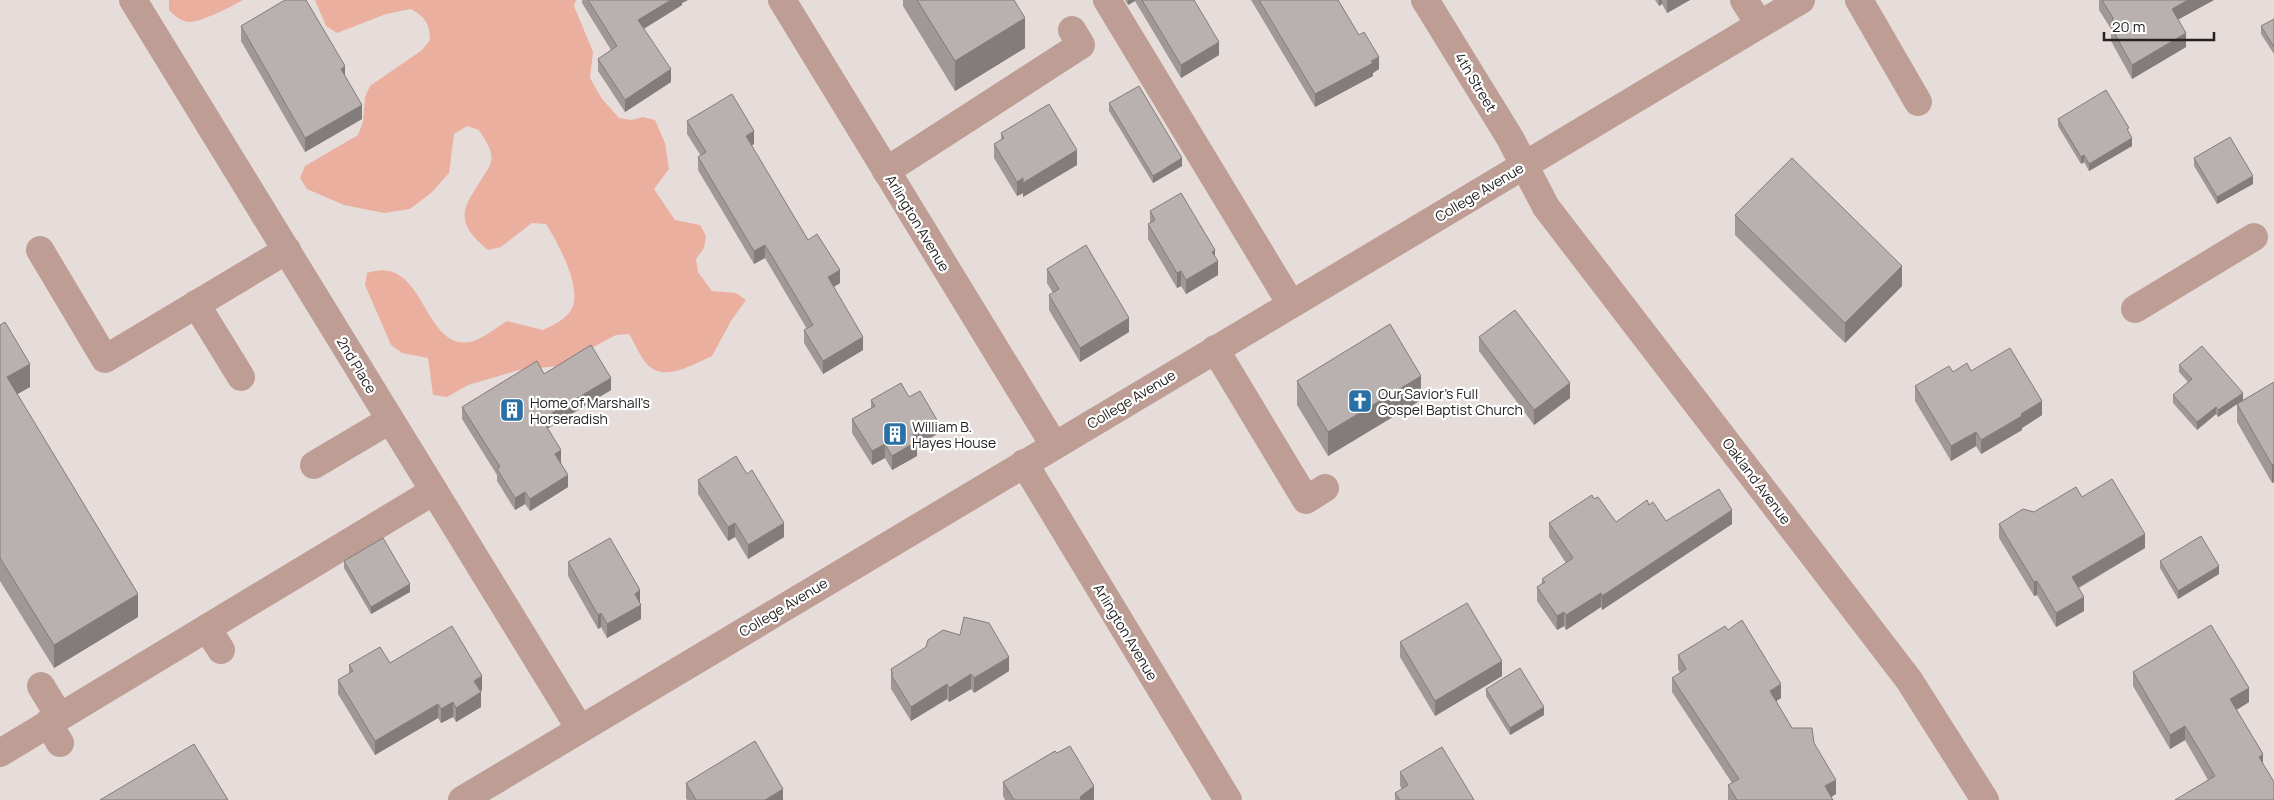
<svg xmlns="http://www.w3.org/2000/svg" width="2274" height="800" viewBox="0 0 2274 800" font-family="Manrope,sans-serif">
  <rect width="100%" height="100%" fill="#e6dddb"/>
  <g fill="#eaaf9f">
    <path d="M 169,0 L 243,0 C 232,6 200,23 188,22 C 179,20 175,16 169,10 Z"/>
    <path d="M 315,0 L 576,0 L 574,6 L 593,52 L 590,78 L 602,99 L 619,118 L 631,120 L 643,117 L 655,120 L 665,143 L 669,169 L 654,189 L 675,220 L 700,225 L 706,236 L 704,248 L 696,259 L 698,272 L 712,291 L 736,293 L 746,300 L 731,321 L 712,356 C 695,363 668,381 650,367 C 641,360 635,343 629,334 L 616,335 L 558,366 L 519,370 L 468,385 L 447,397 L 433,395 L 428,358 L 402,353 L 391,345 L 365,285 L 367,273 C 427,252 422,356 474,341 C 485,337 497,327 507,321 L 543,330 C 553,325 565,320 571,310 C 584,290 557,241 546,224 L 532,223 L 501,247 L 488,250 C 450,219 465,206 486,172 C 489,167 493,160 491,154 C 490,146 483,137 479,130 L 467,126 L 454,134 L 449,173 L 431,193 L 410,209 L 384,213 L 344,205 L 307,189 L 300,178 L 305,166 L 358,135 L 363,122 L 365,97 L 370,86 L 422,50 L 430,40 C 430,24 425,17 411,9 L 386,14 L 337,33 L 326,26 Z"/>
  </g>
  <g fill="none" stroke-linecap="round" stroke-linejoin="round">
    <g stroke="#be9d94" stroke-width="28">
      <path d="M 133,0 L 580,729"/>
      <path d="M 782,0 L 1054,445"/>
      <path d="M 1107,0 L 1291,304"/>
      <path d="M 1425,0 L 1510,138 L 1546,207 L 1909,680 L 1985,800"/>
      <path d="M 1744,0 L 1759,24"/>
      <path d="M 1859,0 L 1918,102"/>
      <path d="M 886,171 L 1081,45 L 1072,30"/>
      <path d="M 40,250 L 105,359 L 287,250"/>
      <path d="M 196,304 L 241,377"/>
      <path d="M 2135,309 L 2254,237"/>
      <path d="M 1215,349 L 1306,500 L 1325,488"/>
      <path d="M 1024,463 L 1228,800"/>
      <path d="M 314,465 L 390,420"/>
      <path d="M 207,628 L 221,650"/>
      <path d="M 41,686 L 59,716"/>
      <path d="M 48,723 L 60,743"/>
      <path d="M 0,753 L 434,491"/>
      <path d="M 462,800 L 1801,0"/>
    </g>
  </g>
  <g fill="#9f9896">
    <path d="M 582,0 L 688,0 L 682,3 L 682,5 L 644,29 L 671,82 L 625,112 L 598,71 L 598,59 L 611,50 L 582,3 Z"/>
    <path d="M 903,0 L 1014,0 L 1025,48 L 955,91 L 903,6 Z"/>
    <path d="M 1125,0 L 1194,0 L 1219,55 L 1181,78 L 1135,1 L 1128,5 Z"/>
    <path d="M 1251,0 L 1338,0 L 1379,69 L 1373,73 L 1373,76 L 1315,107 Z"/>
    <path d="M 1655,0 L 1690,0 L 1667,13 L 1662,4 L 1659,6 Z"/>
    <path d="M 2099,0 L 2214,0 L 2178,19 L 2186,47 L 2132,79 L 2111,41 L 2111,29 L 2099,10 Z"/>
    <path d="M 2274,19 L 2274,54 L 2261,34 L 2261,26 Z"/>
    <path d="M 241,26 L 345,77 L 362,119 L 305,152 L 241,41 Z"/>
    <path d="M 1109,103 L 1182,166 L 1153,183 L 1109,111 Z"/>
    <path d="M 2058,119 L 2129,133 L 2132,146 L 2089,171 L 2084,162 L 2081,164 L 2058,126 Z"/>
    <path d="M 687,121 L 754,144 L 751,146 L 808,240 L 840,283 L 834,287 L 863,350 L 823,374 L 804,343 L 804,330 L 807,329 L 765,258 L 754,264 L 698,170 L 698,157 L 701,156 L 687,134 Z"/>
    <path d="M 1001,133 L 1077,165 L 1023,197 L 1023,193 L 1017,196 L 994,158 L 994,144 L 1001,140 Z"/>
    <path d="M 2194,158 L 2253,184 L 2217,204 L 2194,166 Z"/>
    <path d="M 1150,211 L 1215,257 L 1218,275 L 1186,294 L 1181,286 L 1177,288 L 1148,239 L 1148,224 L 1150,223 Z"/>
    <path d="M 1735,215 L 1902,286 L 1845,343 L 1735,235 Z"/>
    <path d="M 1047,269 L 1129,332 L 1080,362 L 1049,310 L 1049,295 L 1053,293 L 1047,283 Z"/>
    <path d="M 0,325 L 30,387 L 17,394 L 138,617 L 54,668 L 0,581 Z"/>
    <path d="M 1479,337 L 1570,398 L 1534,425 L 1479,351 Z"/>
    <path d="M 2179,365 L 2243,400 L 2274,382 L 2274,482 L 2272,483 L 2237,422 L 2237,404 L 2218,417 L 2216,414 L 2197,430 L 2173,403 L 2173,395 L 2188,382 L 2179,372 Z"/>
    <path d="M 1971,371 L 2042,415 L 2022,428 L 2022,430 L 1981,454 L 1976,446 L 1951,461 L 1915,401 L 1915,386 L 1953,372 Z"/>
    <path d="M 544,374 L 611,390 L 547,428 L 561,462 L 568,487 L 530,511 L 525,504 L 515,510 L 497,481 L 497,475 L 462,419 L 462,407 Z"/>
    <path d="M 1297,381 L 1421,400 L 1328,456 L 1297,405 Z"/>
    <path d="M 909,397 L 937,434 L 917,446 L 917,456 L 892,470 L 885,458 L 872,465 L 852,433 L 852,419 L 871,408 L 871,400 Z"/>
    <path d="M 747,474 L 784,537 L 748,559 L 735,537 L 728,541 L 698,494 L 698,480 Z"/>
    <path d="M 2082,497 L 2145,548 L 2079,588 L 2084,611 L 2056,627 L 2037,595 L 2034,596 L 1999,538 L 1999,524 Z"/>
    <path d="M 1594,499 L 1616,522 L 1649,505 L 1666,521 L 1732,524 L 1602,610 L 1601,607 L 1566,630 L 1564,626 L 1557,630 L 1537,601 L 1537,587 L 1542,583 L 1542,579 L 1566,563 L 1549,537 L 1549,523 Z"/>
    <path d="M 344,561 L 410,592 L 371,614 L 344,568 Z"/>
    <path d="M 2160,561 L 2219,574 L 2178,599 L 2160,568 Z"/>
    <path d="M 568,562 L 640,603 L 641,619 L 607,638 L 601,627 L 598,629 L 568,576 Z"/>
    <path d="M 1728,630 L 1781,698 L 1776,701 L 1792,728 L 1814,743 L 1836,794 L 1831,797 L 1833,800 L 1728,800 L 1728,785 L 1732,783 L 1672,692 L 1672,678 L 1680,673 L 1678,669 L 1678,655 Z"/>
    <path d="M 1400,642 L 1502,676 L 1435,716 L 1400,657 Z"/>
    <path d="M 390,663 L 482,690 L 480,691 L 481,707 L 456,722 L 453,717 L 441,723 L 438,718 L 375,755 L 338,694 L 338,680 L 349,673 L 349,665 Z"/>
    <path d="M 891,669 L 1009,671 L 974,693 L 971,689 L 949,702 L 947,699 L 911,721 L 891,689 Z"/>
    <path d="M 2133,672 L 2249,702 L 2236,710 L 2263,754 L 2208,780 L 2185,740 L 2170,749 L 2133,686 Z"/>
    <path d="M 1486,689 L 1544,715 L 1510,735 L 1486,696 Z"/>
    <path d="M 1400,772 L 1474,800 L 1395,800 L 1395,793 L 1402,789 L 1400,786 Z"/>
    <path d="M 1003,782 L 1094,800 L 1005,800 L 1003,796 Z"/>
    <path d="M 686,783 L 783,800 L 687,800 L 686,798 Z"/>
  </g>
  <g fill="#827c7a">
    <path d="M 671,0 L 688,0 L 682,3 L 682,5 L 638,32 L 638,20 Z"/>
    <path d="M 1128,0 L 1135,0 L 1135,1 L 1128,5 Z"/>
    <path d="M 1659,0 L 1662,0 L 1662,4 L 1659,6 Z"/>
    <path d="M 1667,0 L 1690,0 L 1667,13 Z"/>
    <path d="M 2188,0 L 2214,0 L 2172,23 L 2172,9 Z"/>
    <path d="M 1025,18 L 1025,48 L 955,91 L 955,61 Z"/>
    <path d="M 2186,33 L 2186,47 L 2132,79 L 2132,65 Z"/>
    <path d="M 1219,42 L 1219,55 L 1181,78 L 1181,65 Z"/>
    <path d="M 1379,57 L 1379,69 L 1373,73 L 1373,76 L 1315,107 L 1315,94 Z"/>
    <path d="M 345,66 L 345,80 L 341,69 Z"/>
    <path d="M 671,69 L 671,82 L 625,112 L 625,100 Z"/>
    <path d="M 362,105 L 362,119 L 305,152 L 305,138 Z"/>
    <path d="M 754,131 L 754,144 L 746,149 L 746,136 Z"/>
    <path d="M 2132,138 L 2132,146 L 2089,171 L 2089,164 Z"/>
    <path d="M 1077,150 L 1077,165 L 1023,197 L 1023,193 L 1017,196 L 1017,182 Z"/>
    <path d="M 2084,155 L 2084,162 L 2081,164 L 2081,157 Z"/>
    <path d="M 1182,158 L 1182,166 L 1153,183 L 1153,176 Z"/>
    <path d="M 2253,176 L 2253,184 L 2217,204 L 2217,197 Z"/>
    <path d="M 765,245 L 765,258 L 754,264 L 754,251 Z"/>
    <path d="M 1215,250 L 1215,263 L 1218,261 L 1218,275 L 1186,294 L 1186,280 L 1212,252 Z"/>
    <path d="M 1902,266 L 1902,286 L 1845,343 L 1845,323 Z"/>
    <path d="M 840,270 L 840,283 L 828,290 L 828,277 Z"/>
    <path d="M 1181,271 L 1181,286 L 1177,288 L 1177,273 Z"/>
    <path d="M 1129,318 L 1129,332 L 1080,362 L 1080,348 Z"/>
    <path d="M 863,337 L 863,350 L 823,374 L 823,361 Z"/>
    <path d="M 30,364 L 30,387 L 7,400 L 7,377 Z"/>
    <path d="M 1421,376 L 1421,400 L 1328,456 L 1328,432 Z"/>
    <path d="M 611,378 L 611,390 L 542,432 L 542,419 Z"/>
    <path d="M 1570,383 L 1570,398 L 1534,425 L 1534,410 Z"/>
    <path d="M 2243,393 L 2243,400 L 2218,417 L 2218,410 Z"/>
    <path d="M 2042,401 L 2042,415 L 2022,428 L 2022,430 L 1981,454 L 1981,440 L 2021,414 Z"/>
    <path d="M 2216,407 L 2216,414 L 2197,430 L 2197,422 Z"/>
    <path d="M 937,420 L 937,434 L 917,446 L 917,456 L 892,470 L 892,456 L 913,434 Z"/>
    <path d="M 1976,432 L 1976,446 L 1951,461 L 1951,446 Z"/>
    <path d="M 885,444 L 885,458 L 872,465 L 872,451 Z"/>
    <path d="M 561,450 L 561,462 L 555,466 L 555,454 Z"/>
    <path d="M 2274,464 L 2274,482 L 2272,483 L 2272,465 Z"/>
    <path d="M 568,475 L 568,487 L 530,511 L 530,499 Z"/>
    <path d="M 525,492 L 525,504 L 515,510 L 515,498 Z"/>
    <path d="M 1732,510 L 1732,524 L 1602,610 L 1602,596 Z"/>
    <path d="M 735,523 L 735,537 L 728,541 L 728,527 Z"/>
    <path d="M 784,523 L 784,537 L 748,559 L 748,545 Z"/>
    <path d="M 2145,534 L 2145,548 L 2072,591 L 2072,577 Z"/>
    <path d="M 2219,566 L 2219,574 L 2178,599 L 2178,591 Z"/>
    <path d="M 2037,581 L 2037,595 L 2034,596 L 2034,582 Z"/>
    <path d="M 410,584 L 410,592 L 371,614 L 371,607 Z"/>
    <path d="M 640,590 L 640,605 L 635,594 Z"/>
    <path d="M 1601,593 L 1601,607 L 1566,630 L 1566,615 Z"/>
    <path d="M 138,594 L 138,617 L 54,668 L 54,645 Z"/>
    <path d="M 2084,597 L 2084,611 L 2056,627 L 2056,613 Z"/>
    <path d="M 641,605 L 641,619 L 607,638 L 607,624 Z"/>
    <path d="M 1564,612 L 1564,626 L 1557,630 L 1557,616 Z"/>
    <path d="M 601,613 L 601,627 L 598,629 L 598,615 Z"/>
    <path d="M 1009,657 L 1009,671 L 974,693 L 974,678 Z"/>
    <path d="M 1502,661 L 1502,676 L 1435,716 L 1435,701 Z"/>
    <path d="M 971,674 L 971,689 L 949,702 L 949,688 Z"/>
    <path d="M 482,676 L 482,690 L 474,695 L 474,681 Z"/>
    <path d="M 947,684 L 947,699 L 911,721 L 911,707 Z"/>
    <path d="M 1781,684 L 1781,698 L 1770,705 L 1770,691 Z"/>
    <path d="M 2249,688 L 2249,702 L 2230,714 L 2230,699 Z"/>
    <path d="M 481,692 L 481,707 L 456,722 L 456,708 Z"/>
    <path d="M 453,702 L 453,717 L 441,723 L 441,709 Z"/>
    <path d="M 438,704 L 438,718 L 375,755 L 375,741 Z"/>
    <path d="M 1544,707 L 1544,715 L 1510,735 L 1510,728 Z"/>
    <path d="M 2185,726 L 2185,740 L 2170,749 L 2170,735 Z"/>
    <path d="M 2263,754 L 2263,769 L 2259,757 Z"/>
    <path d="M 1836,780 L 1836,794 L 1826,800 L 1825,786 Z"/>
    <path d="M 1094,786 L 1094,800 L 1080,800 L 1080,797 Z"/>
    <path d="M 783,789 L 783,800 L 765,800 Z"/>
  </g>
  <g fill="#b9b1af" stroke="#827c7a">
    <path d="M 285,0 L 306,0 L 345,66 L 341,69 L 362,105 L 305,138 L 241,26 Z"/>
    <path d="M 588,0 L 671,0 L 638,20 L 671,69 L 625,100 L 598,59 L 617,46 Z"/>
    <path d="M 917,0 L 1014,0 L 1025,18 L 955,61 Z"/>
    <path d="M 1142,0 L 1194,0 L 1219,42 L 1181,65 Z"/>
    <path d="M 1259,0 L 1338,0 L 1359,35 L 1364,32 L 1379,57 L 1371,61 L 1373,63 L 1315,94 Z"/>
    <path d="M 2102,0 L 2188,0 L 2172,9 L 2186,33 L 2132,65 L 2111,27 L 2113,18 Z"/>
    <path d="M 2274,19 L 2274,47 L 2261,26 Z"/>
    <path d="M 1139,86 L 1182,158 L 1153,176 L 1109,103 Z"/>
    <path d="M 2106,90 L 2129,128 L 2127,129 L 2132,138 L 2089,164 L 2084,155 L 2081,157 L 2058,119 Z"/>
    <path d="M 732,94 L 754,131 L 746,136 L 808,240 L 817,234 L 840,270 L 828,277 L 863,337 L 823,361 L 804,330 L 813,325 L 765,245 L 754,251 L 698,157 L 706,152 L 687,121 Z"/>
    <path d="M 1049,104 L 1077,150 L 1023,183 L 1023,178 L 1017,182 L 994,144 L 1004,138 L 1001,133 Z"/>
    <path d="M 2230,137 L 2253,176 L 2217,197 L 2194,158 Z"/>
    <path d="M 1792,158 L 1902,266 L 1845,323 L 1735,215 Z"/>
    <path d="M 1181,193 L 1215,250 L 1212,252 L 1218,261 L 1186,280 L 1181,271 L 1177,273 L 1148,224 L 1155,220 L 1150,211 Z"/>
    <path d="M 1086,245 L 1129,318 L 1080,348 L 1049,295 L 1059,289 L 1047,269 Z"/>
    <path d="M 1515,310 L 1570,383 L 1534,410 L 1479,337 Z"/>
    <path d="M 5,322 L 30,364 L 7,377 L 138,594 L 54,645 L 0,558 L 0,325 Z"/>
    <path d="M 1390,324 L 1421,376 L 1328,432 L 1297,381 Z"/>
    <path d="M 591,345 L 611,378 L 542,419 L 561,450 L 555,454 L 568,475 L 530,499 L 525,492 L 515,498 L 497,469 L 500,467 L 462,407 L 537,361 L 544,374 Z"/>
    <path d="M 2202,346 L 2243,393 L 2218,410 L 2216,407 L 2197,422 L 2173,395 L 2192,379 L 2179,365 Z"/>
    <path d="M 2010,348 L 2042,401 L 2021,414 L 2022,416 L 1981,440 L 1976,432 L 1951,446 L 1915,386 L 1949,366 L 1953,372 L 1967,363 L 1971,371 Z"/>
    <path d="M 2274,382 L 2274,464 L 2272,465 L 2237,404 Z"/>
    <path d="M 901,383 L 909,397 L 920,391 L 937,420 L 913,434 L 917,441 L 892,456 L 885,444 L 872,451 L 852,419 L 875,406 L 871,400 Z"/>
    <path d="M 736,456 L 747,474 L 752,470 L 784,523 L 748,545 L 735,523 L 728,527 L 698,480 Z"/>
    <path d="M 2112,479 L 2145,534 L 2072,577 L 2084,597 L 2056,613 L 2037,581 L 2034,582 L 1999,524 L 2023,509 L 2034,512 L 2076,487 L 2082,497 Z"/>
    <path d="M 1719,489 L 1732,510 L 1602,596 L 1601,593 L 1566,615 L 1564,612 L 1557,616 L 1537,587 L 1545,582 L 1542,579 L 1573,558 L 1549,523 L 1592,495 L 1594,499 L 1598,497 L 1616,522 L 1647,500 L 1649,505 L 1653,502 L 1666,521 Z"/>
    <path d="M 2201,536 L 2219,566 L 2178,591 L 2160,561 Z"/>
    <path d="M 383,538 L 410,584 L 371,607 L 344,561 Z"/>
    <path d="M 610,538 L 640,590 L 635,594 L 641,605 L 607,624 L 601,613 L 598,615 L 568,562 Z"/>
    <path d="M 1467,603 L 1502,661 L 1435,701 L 1400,642 Z"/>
    <path d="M 964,617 L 989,623 L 1009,657 L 974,678 L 971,674 L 949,688 L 947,684 L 911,707 L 891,675 L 893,674 L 891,669 L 926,647 L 928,640 L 943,630 L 960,635 Z"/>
    <path d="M 1742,620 L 1781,684 L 1770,691 L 1792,728 L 1812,728 L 1814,743 L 1836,780 L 1825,786 L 1833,800 L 1737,800 L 1728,785 L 1739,779 L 1672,678 L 1686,669 L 1678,655 L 1725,626 L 1728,630 Z"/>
    <path d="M 2211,625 L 2249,688 L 2230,699 L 2263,754 L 2259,757 L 2274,782 L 2274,800 L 2175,800 L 2215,776 L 2185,726 L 2170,735 L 2133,672 Z"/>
    <path d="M 452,626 L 482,676 L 474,681 L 481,692 L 456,708 L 453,702 L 441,709 L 438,704 L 375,741 L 338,680 L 353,671 L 349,665 L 380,647 L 390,663 Z"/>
    <path d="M 1520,668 L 1544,707 L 1510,728 L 1486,689 Z"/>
    <path d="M 755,741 L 783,789 L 765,800 L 696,800 L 686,783 Z"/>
    <path d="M 194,744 L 228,800 L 100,800 Z"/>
    <path d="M 1070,746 L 1094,786 L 1080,797 L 1081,800 L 1014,800 L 1003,782 L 1055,751 L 1057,753 Z"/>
    <path d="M 1442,747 L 1474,800 L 1400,800 L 1395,793 L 1408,785 L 1400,772 Z"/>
  </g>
  <defs>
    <symbol id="church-square" viewBox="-11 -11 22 22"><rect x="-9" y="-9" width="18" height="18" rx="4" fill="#2a70a4" stroke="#fff"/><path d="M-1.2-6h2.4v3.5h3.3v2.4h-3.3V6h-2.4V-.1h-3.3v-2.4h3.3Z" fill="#fff"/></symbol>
    <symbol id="building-square" viewBox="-11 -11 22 22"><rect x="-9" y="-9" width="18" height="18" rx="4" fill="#2a70a4" stroke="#fff"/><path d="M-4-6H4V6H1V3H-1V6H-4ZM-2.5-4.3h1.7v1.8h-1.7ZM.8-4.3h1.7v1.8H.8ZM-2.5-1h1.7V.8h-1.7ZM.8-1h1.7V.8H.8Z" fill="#fff"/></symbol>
  </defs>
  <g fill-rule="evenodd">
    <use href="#church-square" x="1346" y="387" width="28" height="28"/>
    <use href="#building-square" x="498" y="396" width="28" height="28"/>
    <use href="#building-square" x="881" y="420" width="28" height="28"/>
  </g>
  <g text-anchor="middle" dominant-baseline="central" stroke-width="4.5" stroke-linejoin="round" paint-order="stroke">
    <g font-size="14" fill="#252221" stroke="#fff">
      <text transform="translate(1476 82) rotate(59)">4th Street</text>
      <text transform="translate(1479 192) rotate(-31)">College Avenue</text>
      <text transform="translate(918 223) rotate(59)">Arlington Avenue</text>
      <text transform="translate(357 365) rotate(59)">2nd Place</text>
      <text transform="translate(1131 399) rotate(-31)">College Avenue</text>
      <text transform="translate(1757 481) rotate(53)">Oakland Avenue</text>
      <text transform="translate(783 607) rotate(-31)">College Avenue</text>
      <text transform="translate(1126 632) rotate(59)">Arlington Avenue</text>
    </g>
    <g font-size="14" fill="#252221" stroke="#fff" text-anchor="start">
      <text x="1378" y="393">Our Savior's Full<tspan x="1378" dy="16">Gospel Baptist Church</tspan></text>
      <text x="530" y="402">Home of Marshall's<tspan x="530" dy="16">Horseradish</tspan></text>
      <text x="912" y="426">William B.<tspan x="912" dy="16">Hayes House</tspan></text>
    </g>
  </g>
  <path d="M2104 32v8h110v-8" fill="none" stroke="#252221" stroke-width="2.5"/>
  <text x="2112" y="32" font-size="15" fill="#252221" stroke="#ffffff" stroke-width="4" paint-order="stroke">20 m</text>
</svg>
